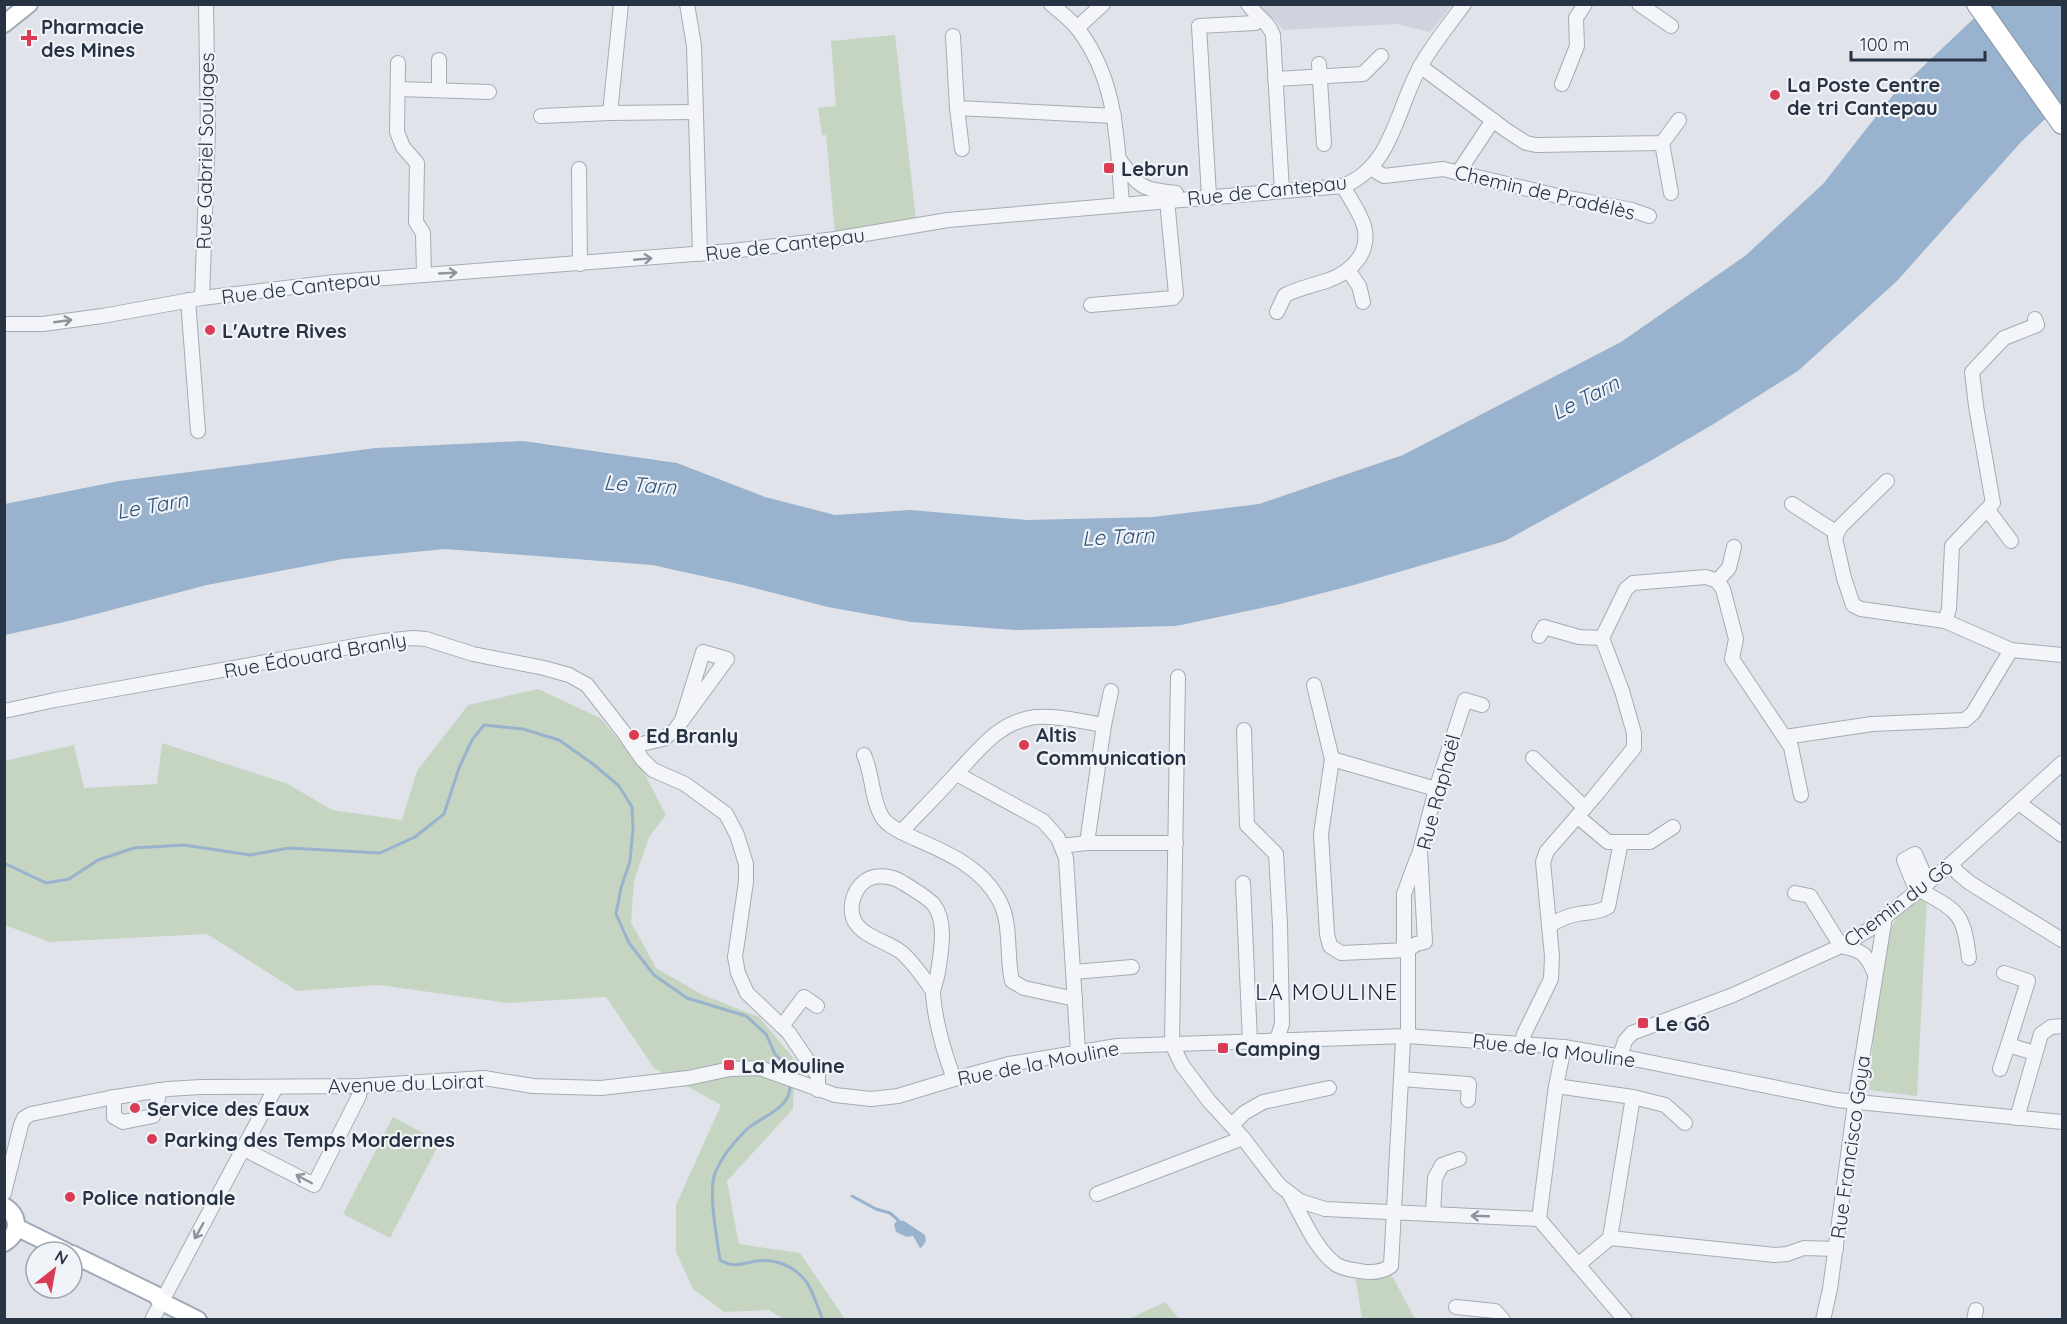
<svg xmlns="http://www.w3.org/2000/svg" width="2067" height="1324" viewBox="0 0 2067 1324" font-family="Quicksand,sans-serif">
  <rect width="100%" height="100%" fill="#e0e4ea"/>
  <path fill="#ced3dd" d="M 1251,5 L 1452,5 L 1430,32 L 1397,24 L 1283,30 L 1275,20 L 1254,13 Z"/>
  <g fill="#c6d5c1">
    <path d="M 895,35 L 916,219 L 835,234 L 826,135 L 822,135 L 818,108 L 836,106 L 831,41 Z"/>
    <path d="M 538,689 L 600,718 L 640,765 L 666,815 L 649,837 L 634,881 L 631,922 L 656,968 L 703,995 L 759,1017 L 795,1060 L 793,1109 L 727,1181 L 739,1244 L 800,1253 L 845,1319 L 783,1319 L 769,1310 L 724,1312 L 693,1289 L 676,1252 L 676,1205 L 721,1105 L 654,1068 L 606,997 L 508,1003 L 379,985 L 297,991 L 207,934 L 50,942 L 5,925 L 4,761 L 74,745 L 84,788 L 157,784 L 162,743 L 288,784 L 332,810 L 402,820 L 417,771 L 468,705 Z"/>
    <path d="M 1921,896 L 1927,899 L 1917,1096 L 1869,1090 L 1876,1006 L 1886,944 L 1891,928 L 1898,915 Z"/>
    <path d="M 393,1117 L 440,1142 L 390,1238 L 343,1214 Z"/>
    <path d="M 1390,1272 L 1414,1317 L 1422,1319 L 1362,1319 L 1356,1281 L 1356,1275 Z"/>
    <path d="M 1165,1302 L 1179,1319 L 1129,1319 Z"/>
  </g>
  <g fill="#99b2cd">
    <path d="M 1988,5 L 2062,5 L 2062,103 L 2021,142 L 1897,281 L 1798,371 L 1712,425 L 1645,464 L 1505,541 L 1354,585 L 1276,605 L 1176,626 L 1015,630 L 911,622 L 828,607 L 743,585 L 652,565 L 445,549 L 343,559 L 207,585 L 73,620 L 5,635 L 5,504 L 119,481 L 376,448 L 523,441 L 677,463 L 765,497 L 835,515 L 910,510 L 1027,520 L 1153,517 L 1259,504 L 1403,455 L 1621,342 L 1745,256 L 1823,184 L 1893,95 Z"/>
    <path d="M 898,1220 L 904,1221 L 925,1235 L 926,1241 L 922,1247 L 920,1248 L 913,1236 L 907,1237 L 896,1232 L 894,1224 Z"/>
  </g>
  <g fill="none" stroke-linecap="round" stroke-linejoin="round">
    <g stroke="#99b2cd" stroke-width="3">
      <path d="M 4,863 L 46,883 L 69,879 L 98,860 L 134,848 L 184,845 L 250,855 L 289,848 L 380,853 L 415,837 L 444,814 L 459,768 L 472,740 L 484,725 L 523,729 L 559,740 L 593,764 L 619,786 L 632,807 L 633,829 L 630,861 L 621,888 L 616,914 L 629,943 L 654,975 L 687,998 L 746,1016 L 766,1034 L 775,1054 L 789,1068 L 790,1074"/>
      <path d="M 790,1084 C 792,1109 761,1116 745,1131 C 734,1142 721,1158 715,1173 C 708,1192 717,1238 720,1260 C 733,1268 741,1264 756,1261 C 764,1260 775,1261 783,1264 C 811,1276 812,1294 823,1320"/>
      <path d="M 852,1196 L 876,1209 L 890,1213 L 898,1220"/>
    </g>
    <defs>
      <g id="minor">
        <path d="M 621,4 L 610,113 L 695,112"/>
        <path d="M 687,4 L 694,46 L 700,254"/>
        <path d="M 1051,4 C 1060,12 1071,20 1078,29 C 1118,82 1117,142 1122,204"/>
        <path d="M 1248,4 C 1257,17 1268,21 1273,35 L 1282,191"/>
        <path d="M 1639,4 L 1671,26"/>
        <path d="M 1077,28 L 1103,4"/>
        <path d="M 953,36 L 957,108 L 1114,116"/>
        <path d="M 398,63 L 397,132 L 403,147 L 417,163 L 416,222 L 423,233 L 424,274"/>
        <path d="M 1319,64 L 1324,144"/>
        <path d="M 1420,66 L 1506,130 L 1526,143 L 1536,145 L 1662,143 L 1679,120"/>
        <path d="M 1275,79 L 1363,74 L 1381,56"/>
        <path d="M 1562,84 L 1577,46 L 1576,18 L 1585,4"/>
        <path d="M 398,89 L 489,92"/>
        <path d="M 439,90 L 439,60"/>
        <path d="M 957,108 L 962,149"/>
        <path d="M 541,116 L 610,113"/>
        <path d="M 1662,143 L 1671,193"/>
        <path d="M 1119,159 C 1140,188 1141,189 1176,193"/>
        <path d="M 579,169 L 580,264"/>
        <path d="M 1372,169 L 1384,176 L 1443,169 L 1558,196 L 1632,210 L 1649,216"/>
        <path d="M 1458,173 L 1493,120"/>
        <path d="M 1209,196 L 1199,26 L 1255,23 L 1262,19"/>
        <path d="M 1348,270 L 1359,286 L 1363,302"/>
        <path d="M 202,298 L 208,131 L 206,4"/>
        <path d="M 188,300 L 198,431"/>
        <path d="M 1091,305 L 1173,298 L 1176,294 L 1167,200"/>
        <path d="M 1277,312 L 1285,295 C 1300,288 1314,285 1329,280 C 1340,276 1352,268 1359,258 C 1376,231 1356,210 1343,186"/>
        <path d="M 4,324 L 43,324 L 102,316 L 202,298 L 335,282 L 732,251 L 835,239 L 948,220 L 1343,186 C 1392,167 1396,111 1419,69 C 1431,46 1449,25 1464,4"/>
        <path d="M 1887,481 L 1840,527 L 1835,538 L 1844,578 L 1853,605 L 1861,609 L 1945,621 L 2011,650 L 2062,655"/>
        <path d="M 1792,504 L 1837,533"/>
        <path d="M 1988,510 L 2011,541"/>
        <path d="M 1717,581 L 1729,568 L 1734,547"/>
        <path d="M 1945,621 L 1949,609 L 1952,546 L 1993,503 L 1976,406 L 1972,372 L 2004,338 L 2037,325 L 2035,319"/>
        <path d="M 1539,636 L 1544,627 L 1579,637 L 1602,638"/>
        <path d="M 1178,677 L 1172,1044 L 1182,1065 L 1209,1101 L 1243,1138 L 1279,1185 L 1300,1201 L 1325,1209 L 1539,1219"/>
        <path d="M 1314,685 L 1332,759 L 1321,834 L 1327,934 L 1330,946 L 1341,953 L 1408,950"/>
        <path d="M 4,711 L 55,700 L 383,641 L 413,638 L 426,639 L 473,654 L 544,668 L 569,675 L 587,685 L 625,734 L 642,759 L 653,770 L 685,784 L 726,814 L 737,835 L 746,864 L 746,882 L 735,957 L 738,973 L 747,993 L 789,1033 L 818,1076 L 818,1090"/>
        <path d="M 1244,730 L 1247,825 L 1276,854 L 1280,925 L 1282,1024 L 1277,1040"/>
        <path d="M 1785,737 L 1872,724 L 1965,720 L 1973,713 L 2011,650"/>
        <path d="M 633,746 L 663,739 L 675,730 L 727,659 L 703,652 L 682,720"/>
        <path d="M 864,755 C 873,775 871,798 882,817 C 888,827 905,834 916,839 C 948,853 981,867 999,900 C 1012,923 1006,955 1012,981 L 1024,988 L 1075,999"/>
        <path d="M 1533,758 L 1585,808"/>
        <path d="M 1332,759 L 1436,789"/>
        <path d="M 957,774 L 1043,821 L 1058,838 L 1066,858 L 1078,1052"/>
        <path d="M 2019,803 L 2062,835"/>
        <path d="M 1577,816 L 1608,842 L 1650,842 L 1673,827"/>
        <path d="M 901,832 C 919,813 938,794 955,775 C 979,750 998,722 1035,717 C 1057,715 1083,722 1104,725"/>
        <path d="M 1087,843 L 1104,725 L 1111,691"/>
        <path d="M 1061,846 L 1087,843 L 1176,843"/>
        <path d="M 1951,864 L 1958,873 L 1970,883 L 2062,940"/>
        <path d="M 1243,883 L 1250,1041"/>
        <path d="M 1920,890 C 1959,912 1963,912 1969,958"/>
        <path d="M 1917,892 L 1904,860 L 1915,854 L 1928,883"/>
        <path d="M 1795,893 L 1810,896 L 1841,946 C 1863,951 1866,953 1875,974"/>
        <path d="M 1549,926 C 1558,920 1567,916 1578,914 C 1589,912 1598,913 1608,907 L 1621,842"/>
        <path d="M 1404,950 L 1404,894 L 1418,856"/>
        <path d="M 1074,972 L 1132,967"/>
        <path d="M 2004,973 L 2028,981 L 2008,1045 L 2035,1053"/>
        <path d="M 933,991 C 923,977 914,963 901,952 C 888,942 864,937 855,922 C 846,906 856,881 874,877 C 882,875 893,877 900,881 C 908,886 929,898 934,905 C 947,922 941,952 938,972 C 937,980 933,987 933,994 C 935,1022 944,1052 954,1079"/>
        <path d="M 782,1026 L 804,997 L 817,1006"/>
        <path d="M 1522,1044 L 1524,1034 L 1551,979 L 1552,956 L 1543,862 L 1547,851 L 1595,796 L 1634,748 L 1634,733 L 1622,691 L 1602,638 L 1626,589 L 1633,583 L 1706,577 L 1717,581 L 1723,589 L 1736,639 L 1732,659 L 1791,747 L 1801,795"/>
        <path d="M 1564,1047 L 1556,1086 L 1539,1219 L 1625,1320"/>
        <path d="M 1620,1056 L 1625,1041 L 1632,1033 L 1733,995 L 1841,946 L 1870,929 L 1951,864 L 2062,763"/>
        <path d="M 2000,1069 L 2008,1045"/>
        <path d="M 1401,1079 L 1469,1084 L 1468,1100"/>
        <path d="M 1556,1086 L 1633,1097 L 1665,1105 L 1685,1123"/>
        <path d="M 114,1097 L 114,1117 L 123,1122 L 153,1116 L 158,1099 L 158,1090"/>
        <path d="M 2017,1118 L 2041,1034 L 2051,1027 L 2062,1026"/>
        <path d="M 1232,1125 L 1244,1113 L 1263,1102 L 1329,1088"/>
        <path d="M 244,1149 L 314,1185 L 359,1096 L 360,1086"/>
        <path d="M 4,1193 L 21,1125 L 24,1118 L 31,1114 L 109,1098 L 168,1089 L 201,1087 L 360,1086 L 484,1078 L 533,1086 L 601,1088 L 688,1078 L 730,1069 L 760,1068 L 835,1095 L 871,1099 L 898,1096 L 954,1079 L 1009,1064 L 1117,1046 L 1406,1036 L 1564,1047 L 1639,1060 L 1837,1100 L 2062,1122"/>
        <path d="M 1097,1194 L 1243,1138"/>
        <path d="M 1290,1195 C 1302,1216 1316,1251 1337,1265 C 1344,1269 1352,1270 1360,1271 C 1370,1273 1382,1272 1391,1266 L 1403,1041 L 1408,1031 L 1408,950 L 1416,944 L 1425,942 L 1420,851 L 1436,789 L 1465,700 L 1482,705"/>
        <path d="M 1433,1214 L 1435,1178 L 1442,1165 L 1459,1159"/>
        <path d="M 1610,1238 L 1633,1097"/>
        <path d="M 1578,1265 L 1610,1238 L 1775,1255 L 1787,1254 L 1804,1248 L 1836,1249"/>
        <path d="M 1456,1307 L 1495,1311 L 1503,1320"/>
        <path d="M 152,1320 L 276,1087"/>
        <path d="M 1823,1320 L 1830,1289 L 1856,1096 L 1885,917"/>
        <path d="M 1974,1320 L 1976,1310"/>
      </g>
      <g id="major">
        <path d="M 4,24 L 29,4"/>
        <path d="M 4,1206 C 20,1216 20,1233 4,1243"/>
        <path d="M 16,1227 L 67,1252"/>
        <path d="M 72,1254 L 156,1295 L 160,1301 L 198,1320"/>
      </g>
      <path id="highway" d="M 1977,4 L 2062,124"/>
    </defs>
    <use href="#minor" stroke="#a5abb5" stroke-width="16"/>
    <use href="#major" stroke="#9fa9b7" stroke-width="20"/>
    <use href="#highway" stroke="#8792a2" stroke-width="22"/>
    <use href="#minor" stroke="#f4f5f8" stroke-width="14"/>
    <use href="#major" stroke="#fff" stroke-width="16"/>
    <use href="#highway" stroke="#fff" stroke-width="20"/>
  </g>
  <defs><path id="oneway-shaft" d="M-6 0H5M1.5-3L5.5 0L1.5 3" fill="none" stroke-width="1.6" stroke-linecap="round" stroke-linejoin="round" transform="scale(1.5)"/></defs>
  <g stroke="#8e949e">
    <use href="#oneway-shaft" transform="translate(643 259) rotate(-5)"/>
    <use href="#oneway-shaft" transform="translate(448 273) rotate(-3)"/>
    <use href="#oneway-shaft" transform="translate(63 321) rotate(-8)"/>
    <use href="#oneway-shaft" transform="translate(304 1179) rotate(-152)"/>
    <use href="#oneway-shaft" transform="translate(1480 1216) rotate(-178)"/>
    <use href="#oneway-shaft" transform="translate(199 1231) rotate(119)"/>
  </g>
  <g fill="#d93c54" stroke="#f0f3f8" stroke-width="2">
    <path d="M26 29h6v6h6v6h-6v6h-6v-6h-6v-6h6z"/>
    <circle cx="1775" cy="95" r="6"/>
    <rect x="1103" y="162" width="12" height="12" rx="3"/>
    <circle cx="210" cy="330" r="6"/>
    <circle cx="634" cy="735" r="6"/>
    <circle cx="1024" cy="745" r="6"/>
    <rect x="1637" y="1017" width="12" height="12" rx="3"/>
    <rect x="1217" y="1042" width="12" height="12" rx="3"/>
    <rect x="723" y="1059" width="12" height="12" rx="3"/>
    <circle cx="135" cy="1108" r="6"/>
    <circle cx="152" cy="1139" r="6"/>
    <circle cx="70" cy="1197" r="6"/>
  </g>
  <g text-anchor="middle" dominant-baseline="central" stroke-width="4.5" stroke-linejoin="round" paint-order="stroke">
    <g font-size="20" font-weight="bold" fill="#273243" stroke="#f0f3f8" text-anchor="start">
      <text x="41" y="26">Pharmacie<tspan x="41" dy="23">des Mines</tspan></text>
      <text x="1787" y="84">La Poste Centre<tspan x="1787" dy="23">de tri Cantepau</tspan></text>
      <text x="1121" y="168">Lebrun</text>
      <text x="222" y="330">L'Autre Rives</text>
      <text x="1036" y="734">Altis<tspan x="1036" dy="23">Communication</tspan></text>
      <text x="646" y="735">Ed Branly</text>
      <text x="1655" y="1023">Le Gô</text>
      <text x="1235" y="1048">Camping</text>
      <text x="741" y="1065">La Mouline</text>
      <text x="147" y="1108">Service des Eaux</text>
      <text x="164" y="1139">Parking des Temps Mordernes</text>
      <text x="82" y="1197">Police nationale</text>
    </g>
    <g font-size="20" fill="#273243" stroke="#f0f3f8">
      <text transform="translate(205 151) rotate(-89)">Rue Gabriel Soulages</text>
      <text transform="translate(1267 190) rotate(-6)">Rue de Cantepau</text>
      <text transform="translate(1545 192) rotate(13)">Chemin de Pradélès</text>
      <text transform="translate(785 244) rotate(-7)">Rue de Cantepau</text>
      <text transform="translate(301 287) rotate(-7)">Rue de Cantepau</text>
      <text transform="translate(315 655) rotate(-10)">Rue Édouard Branly</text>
      <text transform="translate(1438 792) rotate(-75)">Rue Raphaël</text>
      <text transform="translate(1898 903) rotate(-37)">Chemin du Gô</text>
      <text transform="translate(1554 1050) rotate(7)">Rue de la Mouline</text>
      <text transform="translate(1038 1063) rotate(-11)">Rue de la Mouline</text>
      <text transform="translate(406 1083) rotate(-2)">Avenue du Loirat</text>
      <text transform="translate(1850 1147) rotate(-82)">Rue Francisco Goya</text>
    </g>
    <g font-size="21" font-style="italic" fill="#2e517b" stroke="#f0f3f8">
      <text transform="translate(1585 397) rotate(-27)">Le Tarn</text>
      <text transform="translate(640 484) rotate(4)">Le Tarn</text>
      <text transform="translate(152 505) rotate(-10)">Le Tarn</text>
      <text transform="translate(1118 536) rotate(-3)">Le Tarn</text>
    </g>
    <g font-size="22" letter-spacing="1.5" fill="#1a2334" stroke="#f0f3f8">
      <text x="1327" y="992">LA MOULINE</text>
    </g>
  </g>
  <rect width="2067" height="1324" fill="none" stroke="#273243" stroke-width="12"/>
  <g transform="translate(54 1270) rotate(31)"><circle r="28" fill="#f0f3f8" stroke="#a0a6b0" stroke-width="1.5"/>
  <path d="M0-4.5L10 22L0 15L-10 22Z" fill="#d93c54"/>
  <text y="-9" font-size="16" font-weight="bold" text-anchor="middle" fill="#273243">N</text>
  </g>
  <path d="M1851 51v9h134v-9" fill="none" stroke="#273243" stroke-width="3"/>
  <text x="1860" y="51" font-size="18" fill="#273243" stroke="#f0f3f8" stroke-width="4.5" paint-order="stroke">100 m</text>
</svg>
